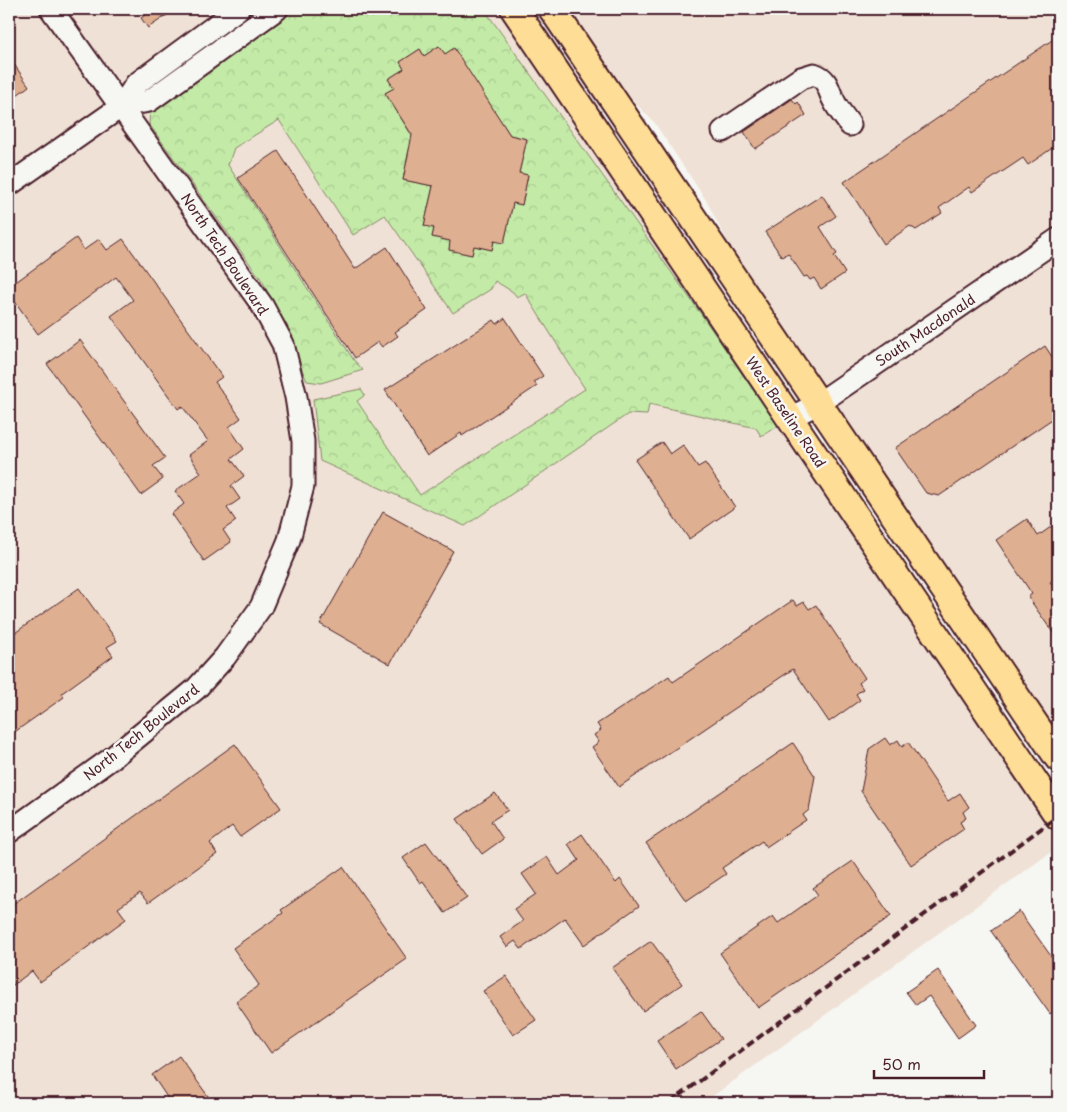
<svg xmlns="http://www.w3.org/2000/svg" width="1067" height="1112" viewBox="0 0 1067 1112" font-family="'Playpen Sans',sans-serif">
  <defs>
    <pattern id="park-crowns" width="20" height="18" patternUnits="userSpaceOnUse" patternTransform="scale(1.25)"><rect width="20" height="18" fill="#c3eba7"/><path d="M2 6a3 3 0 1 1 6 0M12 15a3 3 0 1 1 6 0" fill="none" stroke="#a9c990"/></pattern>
  </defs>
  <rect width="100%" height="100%" fill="#f6f6f2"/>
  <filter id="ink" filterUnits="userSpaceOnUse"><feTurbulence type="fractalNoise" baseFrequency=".02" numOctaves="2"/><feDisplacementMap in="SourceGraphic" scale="10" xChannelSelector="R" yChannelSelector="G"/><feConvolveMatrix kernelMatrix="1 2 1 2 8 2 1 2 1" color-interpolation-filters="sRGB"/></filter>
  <g filter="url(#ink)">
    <g fill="#efe1d5">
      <path d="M 9,9 L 497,9 L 1045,815 L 1058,807 L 1058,847 L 703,1103 L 9,1103 Z"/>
      <path d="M 569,9 L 1058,9 L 1058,576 L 1050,582 L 1058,594 L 1058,734 L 733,253 L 706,200 L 654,122 L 621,89 Z"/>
    </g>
    <path fill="url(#park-crowns)" stroke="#868569" fill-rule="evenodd" d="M 293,9 L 484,9 L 699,311 L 778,426 L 761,436 L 756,428 L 649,404 L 647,415 L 628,414 L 465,526 L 320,461 L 313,399 L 361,389 L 365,395 L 357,401 L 420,495 L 585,389 L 525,293 L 517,297 L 513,292 L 495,281 L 491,289 L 453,313 L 385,215 L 353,235 L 279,120 L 234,148 L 228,165 L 353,359 L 363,370 L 321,383 L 307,381 L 263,282 L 149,124 L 150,110 ZM 439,46 L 445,54 L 454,49 L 510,135 L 527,139 L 519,173 L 528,175 L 522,205 L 513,203 L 504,243 L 494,241 L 492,250 L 474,246 L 472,255 L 449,250 L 450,241 L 432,237 L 434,228 L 424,225 L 433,186 L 403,180 L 409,149 L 419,147 L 385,93 L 394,88 L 388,79 L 404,69 L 400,62 L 420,49 L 424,56 Z"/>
    <g fill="#deaf90" stroke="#4a1f2b">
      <path d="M 153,9 L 176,9 L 148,28 L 141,18 Z"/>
      <path d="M 1058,36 L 1058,144 L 1028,165 L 1023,158 L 972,192 L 969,187 L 939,208 L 942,213 L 916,230 L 910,226 L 884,244 L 844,182 Z"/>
      <path d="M 439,46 L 445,54 L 454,48 L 510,135 L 527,139 L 519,173 L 528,175 L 522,205 L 513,203 L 504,243 L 494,241 L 492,250 L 474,246 L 472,255 L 449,250 L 450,241 L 432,237 L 434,228 L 424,226 L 433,186 L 403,180 L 412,135 L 385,93 L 394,88 L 388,79 L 404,69 L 400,62 L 420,49 L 424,56 Z"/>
      <path d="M 9,57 L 29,86 L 9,101 Z"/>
      <path d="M 792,99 L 796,104 L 798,102 L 806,115 L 755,149 L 744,132 Z"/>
      <path d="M 278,151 L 355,269 L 387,247 L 427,310 L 395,332 L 398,336 L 382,347 L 378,342 L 355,358 L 238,178 Z"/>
      <path d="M 822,195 L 836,216 L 820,227 L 837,254 L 834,256 L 845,273 L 821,289 L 814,278 L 810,280 L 807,276 L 804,277 L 788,253 L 782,257 L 765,232 Z"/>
      <path d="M 76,238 L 84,250 L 99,239 L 107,250 L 123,239 L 222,377 L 215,382 L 241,418 L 229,427 L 244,449 L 231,459 L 244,476 L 231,486 L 240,499 L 227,508 L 236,521 L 223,530 L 231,542 L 204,561 L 171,514 L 184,504 L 175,491 L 201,473 L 189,455 L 208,441 L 182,406 L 178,409 L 111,316 L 133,300 L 116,277 L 38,334 L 9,293 L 9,287 Z"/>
      <path d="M 505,318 L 543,376 L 534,382 L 537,386 L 462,436 L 461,433 L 427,456 L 385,390 L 494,320 L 497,324 Z"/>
      <path d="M 80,340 L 165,458 L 153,466 L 163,479 L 141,495 L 47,364 Z"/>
      <path d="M 1045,346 L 1058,366 L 1058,415 L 939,496 L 926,493 L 895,448 Z"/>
      <path d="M 662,442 L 670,454 L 683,445 L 698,467 L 705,463 L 735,507 L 689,539 L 635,460 Z"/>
      <path d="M 383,512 L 453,551 L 390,664 L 320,624 Z"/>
      <path d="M 1027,519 L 1038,536 L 1058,522 L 1058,576 L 1050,582 L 1058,593 L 1058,640 L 1028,597 L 1032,594 L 996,540 Z"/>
      <path d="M 79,588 L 117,641 L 107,647 L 113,656 L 62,693 L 64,697 L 9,736 L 9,637 Z"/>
      <path d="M 793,600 L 797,606 L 804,602 L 809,609 L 816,605 L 865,678 L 859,683 L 863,689 L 856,694 L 860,700 L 829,722 L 793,669 L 619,787 L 592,747 L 599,742 L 594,735 L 601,730 L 597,724 L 669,676 L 673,682 Z"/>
      <path d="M 885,738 L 890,745 L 898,740 L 902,747 L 908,742 L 948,801 L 960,793 L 969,807 L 963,812 L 966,818 L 960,822 L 964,829 L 911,865 L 861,791 L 869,749 Z"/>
      <path d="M 793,743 L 815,776 L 809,810 L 803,815 L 806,820 L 766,847 L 762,841 L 722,868 L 726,874 L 686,901 L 646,843 Z"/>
      <path d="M 235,744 L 281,808 L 240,837 L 232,826 L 210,843 L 217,854 L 148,903 L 140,893 L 118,908 L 126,919 L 40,982 L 32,971 L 9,988 L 9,907 Z"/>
      <path d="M 495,793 L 508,810 L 491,821 L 503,839 L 482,854 L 457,819 Z"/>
      <path d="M 582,834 L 616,883 L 620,879 L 639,906 L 584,945 L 565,918 L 521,949 L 515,941 L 507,947 L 500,937 L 523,921 L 514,909 L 536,894 L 522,874 L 547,857 L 559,875 L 579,860 L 568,844 Z"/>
      <path d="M 426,842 L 467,898 L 445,913 L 423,881 L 420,883 L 403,858 Z"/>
      <path d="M 853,861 L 891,916 L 758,1008 L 720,953 L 773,916 L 778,923 L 818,895 L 813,888 Z"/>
      <path d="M 343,867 L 407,959 L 271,1053 L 236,1002 L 259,985 L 233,948 L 283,913 L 281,910 Z"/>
      <path d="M 1019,911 L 1058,966 L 1058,1008 L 1050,1014 L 991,931 Z"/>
      <path d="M 651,941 L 682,984 L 643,1011 L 612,968 Z"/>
      <path d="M 938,970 L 976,1025 L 958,1038 L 929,996 L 916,1005 L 906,992 Z"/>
      <path d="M 506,976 L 536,1020 L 513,1035 L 483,991 Z"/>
      <path d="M 701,1011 L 721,1039 L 676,1069 L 657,1041 Z"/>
      <path d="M 179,1056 L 213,1103 L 171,1103 L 152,1075 Z"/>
    </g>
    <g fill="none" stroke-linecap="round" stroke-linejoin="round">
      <defs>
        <g id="minor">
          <path d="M 122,106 L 149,101 L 277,9"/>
          <path d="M 723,131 L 801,78 L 814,74 C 829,79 828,91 834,101 C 838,110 845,117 850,125"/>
          <path d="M 9,185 L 122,106 L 136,84 L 238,9"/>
          <path d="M 790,418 L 819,403 L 1058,239"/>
          <path d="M 9,832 L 112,758 L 196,689 L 225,657 L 261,607 L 289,540 L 303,486 L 303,441 L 296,397 L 283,344 L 262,305 L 51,9"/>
        </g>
        <g id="major">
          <path d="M 514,9 L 1058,816"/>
          <path d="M 552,9 L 1058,758"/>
        </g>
      </defs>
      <use href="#minor" stroke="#4a1f2b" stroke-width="25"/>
      <use href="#major" stroke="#4a1f2b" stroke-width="30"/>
      <use href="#minor" stroke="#f6f6f2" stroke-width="21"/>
      <use href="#major" stroke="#fedd96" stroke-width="26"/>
      <path stroke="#4a1f2b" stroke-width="4" stroke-dasharray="8 4" stroke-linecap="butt" d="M 670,1103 L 1058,816"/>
    </g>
  </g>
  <g text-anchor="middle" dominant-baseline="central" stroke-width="5" stroke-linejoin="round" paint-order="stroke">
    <g font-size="14" fill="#4a1f2b" stroke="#f6f6f2">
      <text transform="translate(225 254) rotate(56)">North Tech Boulevard</text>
      <text transform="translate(925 330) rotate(-34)">South Macdonald</text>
      <text transform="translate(786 412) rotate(56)">West Baseline Road</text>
      <text transform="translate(141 732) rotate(-39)">North Tech Boulevard</text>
    </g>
  </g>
  <rect width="1067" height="1112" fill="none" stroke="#f6f6f2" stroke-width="30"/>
  <rect x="15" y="15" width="1037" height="1082" fill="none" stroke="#4a1f2b" stroke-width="2" filter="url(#ink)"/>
  <path d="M874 1070v8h110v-8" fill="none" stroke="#4a1f2b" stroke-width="2.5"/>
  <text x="882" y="1070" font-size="15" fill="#4a1f2b" stroke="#f6f6f2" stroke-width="4" paint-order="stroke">50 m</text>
</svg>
